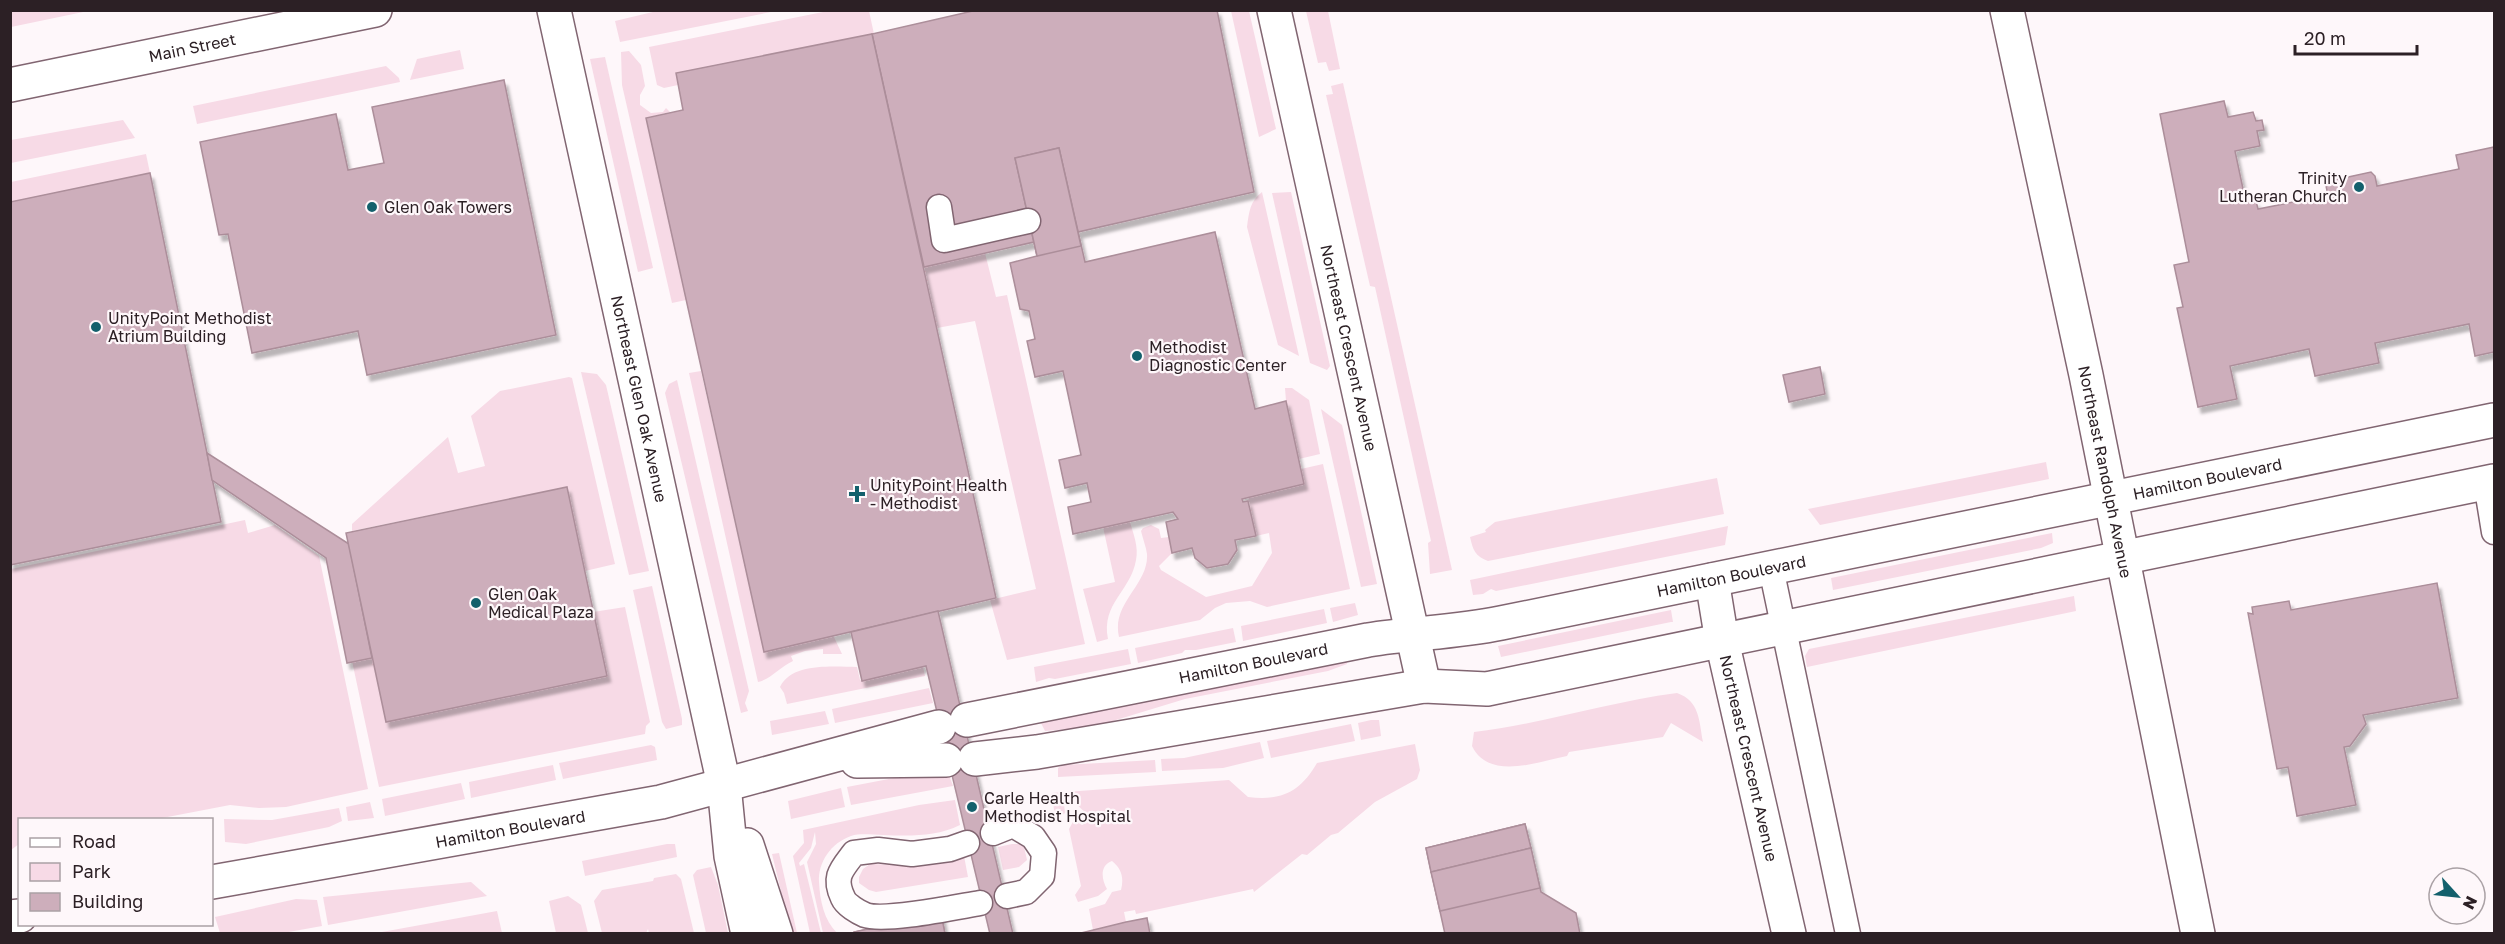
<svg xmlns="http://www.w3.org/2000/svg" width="2505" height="944" viewBox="0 0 2505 944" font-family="'Golos Text',sans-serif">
  <defs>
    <filter id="shadow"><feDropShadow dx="3.5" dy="6" stdDeviation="1.5" flood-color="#0004"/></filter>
  </defs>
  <rect width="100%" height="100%" fill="#fef7fa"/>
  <g fill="#f7dae6">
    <path d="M 11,10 L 88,10 L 88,11 L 11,27 Z"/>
    <path d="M 657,11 L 657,10 L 776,11 L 620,42 L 615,21 Z"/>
    <path d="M 828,11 L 869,11 L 874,34 L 677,73 L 678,85 L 664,88 L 657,85 L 649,47 Z"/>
    <path d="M 1231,11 L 1249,11 L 1276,129 L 1259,137 Z"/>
    <path d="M 1306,11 L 1328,11 L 1340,69 L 1329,71 L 1326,62 L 1318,63 Z"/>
    <path d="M 460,50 L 464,69 L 410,80 L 417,59 Z"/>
    <path d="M 629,51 L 641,65 L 645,86 L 640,95 L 640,105 L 651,113 L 663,112 L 666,108 L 670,112 L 646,118 L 686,300 L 672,303 L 622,85 L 621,52 Z"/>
    <path d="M 605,57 L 653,268 L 638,272 L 590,59 Z"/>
    <path d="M 386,66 L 399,78 L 400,82 L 197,124 L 193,106 Z"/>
    <path d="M 1343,83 L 1452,570 L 1430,574 L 1428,543 L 1431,541 L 1375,287 L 1370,286 L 1326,95 L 1333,94 L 1331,86 Z"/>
    <path d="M 123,120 L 135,138 L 11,163 L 11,140 Z"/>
    <path d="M 146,154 L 150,173 L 11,202 L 11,182 Z"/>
    <path d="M 1262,192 L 1299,356 L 1278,345 L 1247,227 C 1249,212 1250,201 1262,192 Z"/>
    <path d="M 1291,192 L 1330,366 L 1327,370 L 1310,363 L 1272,193 Z"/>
    <path d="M 985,253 L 996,297 L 1007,295 L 1085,644 L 1007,660 L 990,600 L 1036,589 L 975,321 L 937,328 L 924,267 Z"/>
    <path d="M 701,371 L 764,651 L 833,635 L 842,654 L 823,654 L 823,649 L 805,651 L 791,656 L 793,661 C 780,667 771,679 758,682 L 689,373 Z"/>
    <path d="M 581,372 L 597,374 L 606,385 L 649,571 L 629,575 Z"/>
    <path d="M 569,377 L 572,378 L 615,564 L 585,571 L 567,487 L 352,531 L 352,524 L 448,437 L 458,473 L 485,466 L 471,416 L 500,391 Z"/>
    <path d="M 677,380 L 749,691 L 745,703 L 748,711 L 741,713 L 665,393 L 669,384 Z"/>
    <path d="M 1285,388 L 1292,388 L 1309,400 L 1320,454 L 1299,459 L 1286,401 Z"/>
    <path d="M 1321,409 L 1342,425 L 1377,584 L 1361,587 Z"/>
    <path d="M 2046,462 L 2049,479 L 1820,525 L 1808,509 Z"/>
    <path d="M 1323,464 L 1350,589 L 1267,607 L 1250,601 L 1226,603 L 1215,608 L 1200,620 L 1119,637 C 1111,603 1149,585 1147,554 C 1146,547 1143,539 1141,531 L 1143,528 L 1151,525 L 1159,529 L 1161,538 L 1169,537 L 1172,553 L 1159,566 L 1161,570 L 1206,597 L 1252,586 L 1272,553 L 1269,533 L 1256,536 L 1248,497 L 1304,484 L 1301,469 Z"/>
    <path d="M 1717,478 L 1724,514 L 1488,561 C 1475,556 1473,550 1470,537 L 1486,532 L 1485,530 L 1495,522 Z"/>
    <path d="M 245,520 L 248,533 L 275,525 L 319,556 L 368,789 L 286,807 L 259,808 L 230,805 L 157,819 L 20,820 L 19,844 L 11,850 L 11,569 Z"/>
    <path d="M 1130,522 C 1133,533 1139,547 1136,560 C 1131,591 1101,603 1108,639 L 1097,642 L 1083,589 L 1115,582 L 1103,527 Z"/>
    <path d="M 1728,526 L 1725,545 L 1496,591 L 1491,589 L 1483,594 L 1473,595 L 1470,580 Z"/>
    <path d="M 2052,533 L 2053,543 L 2041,548 L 1833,590 L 1831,578 Z"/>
    <path d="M 652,586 L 682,719 L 682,725 L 666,729 L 662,722 L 633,590 Z"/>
    <path d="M 2074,596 L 2076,611 L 1807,667 L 1805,656 L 1809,649 Z"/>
    <path d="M 1355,603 L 1358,615 L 1333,622 L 1330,608 Z"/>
    <path d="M 625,607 L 650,722 L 646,726 L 645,734 L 379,787 L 352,661 L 372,658 L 386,722 L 606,676 L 593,612 Z"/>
    <path d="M 1324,609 L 1327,623 L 1243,641 L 1241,626 Z"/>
    <path d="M 1671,610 L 1673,622 L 1671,622 L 1501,657 L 1498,646 Z"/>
    <path d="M 1233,628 L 1236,642 L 1196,650 L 1185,650 L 1182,653 L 1138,663 L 1135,648 Z"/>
    <path d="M 1128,649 L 1131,664 L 1055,679 L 1049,678 L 1036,682 L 1034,667 Z"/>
    <path d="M 1345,656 L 1347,664 L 1328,671 L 1185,699 L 1093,727 L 1045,731 L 1041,723 L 1046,718 Z"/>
    <path d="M 857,667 L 860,680 L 863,681 L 923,667 L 925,676 L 787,704 L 784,693 L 780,687 C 792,662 834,667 857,667 Z"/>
    <path d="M 929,688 L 933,703 L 835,723 L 832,709 Z"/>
    <path d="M 1677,693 C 1700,701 1699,721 1703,742 L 1671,723 L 1663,737 L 1569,752 L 1567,756 C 1537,762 1489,781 1472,746 L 1474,732 C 1542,724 1608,702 1677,693 Z"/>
    <path d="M 825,711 L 829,724 L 772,735 L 770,721 Z"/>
    <path d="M 1371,720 L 1379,720 L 1381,736 L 1361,740 L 1358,723 Z"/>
    <path d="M 1351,724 L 1355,741 L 1271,758 L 1267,741 Z"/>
    <path d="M 1260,742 L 1264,758 L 1223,768 L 1162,771 L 1161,759 L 1184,758 Z"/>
    <path d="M 1415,744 L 1420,770 L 1417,779 L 1375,802 L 1338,833 L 1331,835 L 1307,855 L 1302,854 L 1254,892 L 1253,889 L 1136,914 L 1135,910 L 1124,912 L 1126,922 L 1093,930 L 1089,909 L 1105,904 L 1112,892 L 1121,890 C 1124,878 1122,869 1112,861 C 1100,865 1101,879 1107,889 L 1098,896 L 1078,902 L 1075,895 L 1081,886 L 1069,829 L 1074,820 L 1082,825 L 1089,821 L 1089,816 L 1074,802 L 1064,804 L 1065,813 L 1061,816 L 1054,810 L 1052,793 L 1229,780 L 1248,797 C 1282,801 1300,792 1317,763 Z"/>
    <path d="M 651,745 L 655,747 L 657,760 L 563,779 L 559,763 Z"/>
    <path d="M 1155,760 L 1156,772 L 1058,777 L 1058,768 L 1063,765 Z"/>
    <path d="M 553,765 L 556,780 L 471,798 L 469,782 Z"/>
    <path d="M 949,775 L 953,786 L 851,805 L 847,787 L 894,778 Z"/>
    <path d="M 461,783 L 465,799 L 385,816 L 382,799 Z"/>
    <path d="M 841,788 L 845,807 L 791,819 L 788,801 Z"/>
    <path d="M 955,800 L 960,825 C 936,837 909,836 883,835 C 872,835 861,833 851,836 C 831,843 818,862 819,882 C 820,901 824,920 837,933 L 823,933 L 807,862 L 816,844 L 815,832 L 811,848 L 799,863 L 800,866 L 804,864 L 821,933 L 810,933 L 793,856 L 804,843 L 803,830 L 919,805 Z"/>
    <path d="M 370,802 L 374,818 L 348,821 L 346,807 Z"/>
    <path d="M 339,808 L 342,821 L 329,827 L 246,844 L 225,842 L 224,819 L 272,820 Z"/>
    <path d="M 667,844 L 675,844 L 677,857 L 585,876 L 582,861 Z"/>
    <path d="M 1012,844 L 1021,844 L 1024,847 L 1027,860 L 1019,867 L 1003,870 L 998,847 Z"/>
    <path d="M 779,853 L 797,933 L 791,933 L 772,854 Z"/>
    <path d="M 964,856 L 968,877 L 876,892 L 869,890 L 859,883 L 859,877 L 863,869 L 870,864 L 907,865 Z"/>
    <path d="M 711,867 L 718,885 L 728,933 L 706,933 L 693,875 L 697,870 Z"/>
    <path d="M 676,874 L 681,879 L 694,933 L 649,933 L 648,929 L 646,933 L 602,933 L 594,901 L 602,890 L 653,881 L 654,878 Z"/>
    <path d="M 471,882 L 487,896 L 328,925 L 323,897 Z"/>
    <path d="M 568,896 L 581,905 L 588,933 L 556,933 L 549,901 Z"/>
    <path d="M 296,899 L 317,900 L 322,926 L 283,933 L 220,933 L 215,917 Z"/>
    <path d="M 497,911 L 502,933 L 383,934 L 382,932 Z"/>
  </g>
  <g fill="#cdaebb" stroke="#ac8e9a" stroke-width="1.5" filter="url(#shadow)">
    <path d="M 977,10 L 1217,10 L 1254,192 L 924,267 L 872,34 Z"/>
    <path d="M 872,34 L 996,598 L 764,652 L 646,118 L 683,110 L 676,73 Z"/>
    <path d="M 504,80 L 556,335 L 367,375 L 358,331 L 252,353 L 228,234 L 219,235 L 200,142 L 336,114 L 348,170 L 384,163 L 372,107 Z"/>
    <path d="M 2224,101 L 2228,117 L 2253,112 L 2256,121 L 2262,120 L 2264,130 L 2257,131 L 2260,146 L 2235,151 L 2246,203 L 2256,201 L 2258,209 L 2328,195 L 2326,186 L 2330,181 L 2371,172 L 2375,176 L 2377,186 L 2459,169 L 2456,155 L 2494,147 L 2494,352 L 2475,356 L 2469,324 L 2375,343 L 2379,363 L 2315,376 L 2309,349 L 2230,366 L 2237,399 L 2198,407 L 2177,308 L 2183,307 L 2174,265 L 2189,262 L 2160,114 Z"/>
    <path d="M 1059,148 L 1085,262 L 1215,232 L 1255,409 L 1286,401 L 1304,484 L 1242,499 L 1243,502 L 1248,501 L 1256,536 L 1235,540 L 1237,550 L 1228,564 L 1207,568 L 1195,558 L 1192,548 L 1172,553 L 1166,522 L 1178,519 L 1173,512 L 1073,534 L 1068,507 L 1091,502 L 1087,483 L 1065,488 L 1059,460 L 1081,455 L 1063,371 L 1035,377 L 1027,341 L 1035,339 L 1029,311 L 1020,309 L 1010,263 L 1037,256 L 1015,158 Z"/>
    <path d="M 1059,148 L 1081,246 L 1037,256 L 1015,158 Z"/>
    <path d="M 150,173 L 221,522 L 10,565 L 10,202 Z"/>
    <path d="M 1820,367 L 1825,394 L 1789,402 L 1783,375 Z"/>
    <path d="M 207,453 L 349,544 L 372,658 L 347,663 L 326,558 L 212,480 Z"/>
    <path d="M 567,487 L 607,676 L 386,722 L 346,533 Z"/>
    <path d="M 2437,583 L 2458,698 L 2363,715 L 2366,724 L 2350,746 L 2344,747 L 2356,805 L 2297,816 L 2288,767 L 2277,769 L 2248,613 L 2253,614 L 2252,607 L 2289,601 L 2291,610 Z"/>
    <path d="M 938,611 L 1013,934 L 990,934 L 926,666 L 862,681 L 851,632 Z"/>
    <path d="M 1525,824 L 1541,892 L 1576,913 L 1580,934 L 1445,934 L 1426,848 Z"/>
    <path d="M 1525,824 L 1531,848 L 1431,872 L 1426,848 Z"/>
    <path d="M 1531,848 L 1540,888 L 1440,911 L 1431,872 Z"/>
    <path d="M 941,913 L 945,934 L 854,934 L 854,932 Z"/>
    <path d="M 941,913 L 945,934 L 854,934 L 854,932 Z"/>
    <path d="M 1147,918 L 1150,934 L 1077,934 L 1126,922 Z"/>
  </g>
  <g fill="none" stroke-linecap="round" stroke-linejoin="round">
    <defs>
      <g id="lane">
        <path d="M 939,207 L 944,240 L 1028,221"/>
        <path d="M 2486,483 L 2494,532"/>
        <path d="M 1771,568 L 1848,934"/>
        <path d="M 993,833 L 1013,825 L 1033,837 L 1044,853 L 1042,876 L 1026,892 L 1007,896"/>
        <path d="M 967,843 L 950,849 L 912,854 L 878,850 L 854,853 C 841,870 833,877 843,898 C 846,905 858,912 865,915 C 885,922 956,907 980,903"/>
      </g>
      <g id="street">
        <path id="s1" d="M 554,10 L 724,785 L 731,856 L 748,934"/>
        <path id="s2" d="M 1274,10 L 1424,686"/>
        <path id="s3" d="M 2007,10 L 2086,375 L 2198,934"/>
        <path id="s4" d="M 1712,580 L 1722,641 L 1789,934"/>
        <path d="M 747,845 L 776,934"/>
      </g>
      <g id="secondary">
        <path id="s5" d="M 10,85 L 375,10"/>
        <path id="s6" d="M 967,720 L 1368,640 C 1412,633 1457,632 1501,623 L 2494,420"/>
        <path d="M 975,759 L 1037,752 L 1424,686 L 1487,689 L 2494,481"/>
        <path d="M 857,761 L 946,760"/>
        <path id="s7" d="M 212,882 L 661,802 L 939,727"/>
        <path d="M 10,917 L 20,916"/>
      </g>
    </defs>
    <use href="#lane" stroke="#816571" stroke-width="27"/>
    <use href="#street" stroke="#816571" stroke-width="36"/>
    <use href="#secondary" stroke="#816571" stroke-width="36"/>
    <use href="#lane" stroke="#fff" stroke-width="24"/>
    <use href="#street" stroke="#fff" stroke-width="33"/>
    <use href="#secondary" stroke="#fff" stroke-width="33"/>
  </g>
  <g fill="#13606c" stroke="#fef7fa" stroke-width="2">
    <circle cx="2359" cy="187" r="6"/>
    <circle cx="372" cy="207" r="6"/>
    <circle cx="96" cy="327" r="6"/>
    <circle cx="1137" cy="356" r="6"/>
    <path d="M854 485h6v6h6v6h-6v6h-6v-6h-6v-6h6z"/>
    <circle cx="476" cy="603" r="6"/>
    <circle cx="972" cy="807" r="6"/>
  </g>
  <g text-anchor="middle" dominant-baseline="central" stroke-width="4.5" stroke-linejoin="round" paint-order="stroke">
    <g font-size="16" fill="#2c2025" stroke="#fef7fa">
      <text stroke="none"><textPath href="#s5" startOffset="186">Main Street</textPath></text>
      <text stroke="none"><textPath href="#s2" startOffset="346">Northeast Crescent Avenue</textPath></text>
      <text stroke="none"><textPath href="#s1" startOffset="398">Northeast Glen Oak Avenue</textPath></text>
      <text stroke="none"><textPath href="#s3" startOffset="472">Northeast Randolph Avenue</textPath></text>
      <text stroke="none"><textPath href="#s6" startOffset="1264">Hamilton Boulevard</textPath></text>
      <text stroke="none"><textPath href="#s6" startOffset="778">Hamilton Boulevard</textPath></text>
      <text stroke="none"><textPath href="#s6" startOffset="292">Hamilton Boulevard</textPath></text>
      <text stroke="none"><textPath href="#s4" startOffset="182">Northeast Crescent Avenue</textPath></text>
      <text stroke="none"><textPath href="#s7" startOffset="303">Hamilton Boulevard</textPath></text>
    </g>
    <g font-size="16" fill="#2c2025" stroke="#fef7fa" text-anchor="start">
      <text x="2347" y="178" text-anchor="end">Trinity<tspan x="2347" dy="18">Lutheran Church</tspan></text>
      <text x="384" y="207">Glen Oak Towers</text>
      <text x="108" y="318">UnityPoint Methodist<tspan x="108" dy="18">Atrium Building</tspan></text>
      <text x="1149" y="347">Methodist<tspan x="1149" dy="18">Diagnostic Center</tspan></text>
      <text x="870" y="485">UnityPoint Health<tspan x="870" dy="18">- Methodist</tspan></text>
      <text x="488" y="594">Glen Oak<tspan x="488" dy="18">Medical Plaza</tspan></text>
      <text x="984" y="798">Carle Health<tspan x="984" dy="18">Methodist Hospital</tspan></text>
    </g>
  </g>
  <rect width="2505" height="944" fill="none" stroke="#2c2025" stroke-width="24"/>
  <rect x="18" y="818" width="195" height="108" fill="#fef7fa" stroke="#aaa1a5" stroke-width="1.5"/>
  <rect x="30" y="838" width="30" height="9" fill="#ffffff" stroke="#aaa1a5" stroke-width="1.5"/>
  <text x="72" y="848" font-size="18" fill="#2c2025">Road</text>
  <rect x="30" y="863" width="30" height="18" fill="#f7dae6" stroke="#aaa1a5" stroke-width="1.5"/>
  <text x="72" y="878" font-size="18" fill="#2c2025">Park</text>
  <rect x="30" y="893" width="30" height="18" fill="#cdaebb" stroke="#aaa1a5" stroke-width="1.5"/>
  <text x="72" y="908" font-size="18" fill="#2c2025">Building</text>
  <g transform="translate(2457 896) rotate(117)"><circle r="28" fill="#fef7fa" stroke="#aaa1a5" stroke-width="1.5"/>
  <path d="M0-4.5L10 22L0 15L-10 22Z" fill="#13606c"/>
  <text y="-9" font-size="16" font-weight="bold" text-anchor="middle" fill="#2c2025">N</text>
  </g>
  <path d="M2295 45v9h122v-9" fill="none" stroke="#2c2025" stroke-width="3"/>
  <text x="2304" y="45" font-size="18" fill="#2c2025" stroke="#fef7fa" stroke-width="4.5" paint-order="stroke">20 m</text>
</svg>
